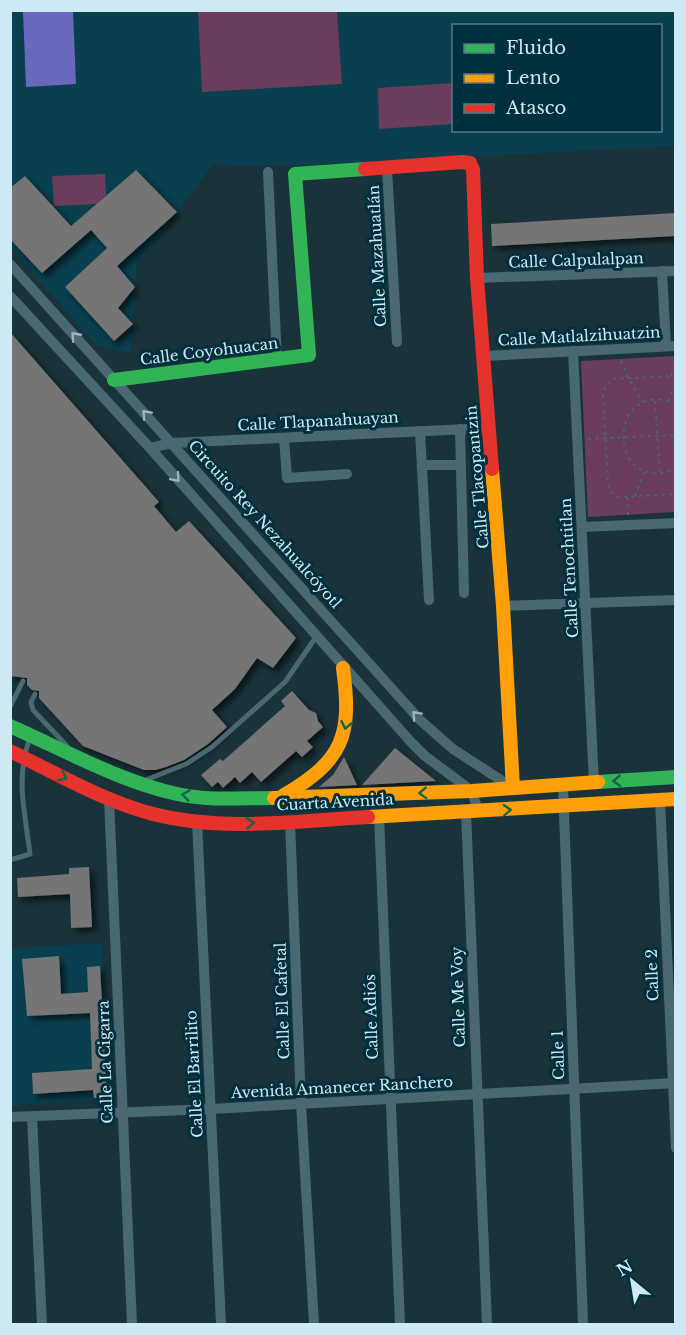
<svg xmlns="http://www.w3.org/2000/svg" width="686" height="1335" viewBox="0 0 686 1335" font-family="'Libre Baskerville',serif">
  <defs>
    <filter id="shadow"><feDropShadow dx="4.5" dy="4.5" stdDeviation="3" flood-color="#0009"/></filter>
  </defs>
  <rect width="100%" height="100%" fill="#1a333b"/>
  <g fill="#093f4f" fill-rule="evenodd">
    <path d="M 10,11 L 675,11 L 675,146 L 290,166 L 213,165 L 137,264 L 130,353 L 96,345 L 11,248 ZM 454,26 L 660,26 L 660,130 L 454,130 Z"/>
    <path d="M 102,943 L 109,1100 L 11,1105 L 11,948 Z"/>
  </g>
  <g fill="#6a3d5c">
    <path d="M 198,11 L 337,11 L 342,84 L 202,92 Z"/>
    <path d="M 453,83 L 453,124 L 379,129 L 378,88 Z"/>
    <path d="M 105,174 L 106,195 L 97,204 L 54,206 L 52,176 Z"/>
    <path d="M 675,356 L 675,512 L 588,517 L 581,361 Z"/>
  </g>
  <path fill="#6968bc" d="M 23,11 L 73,11 L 76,84 L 26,87 Z"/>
  <g fill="#747575" filter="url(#shadow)">
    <path d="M 136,170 L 177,212 L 117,266 L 135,287 L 118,308 L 133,324 L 114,341 L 65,287 L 107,248 L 91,230 L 42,273 L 10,239 L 10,188 L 25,176 L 71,226 Z"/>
    <path d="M 675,213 L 675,236 L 492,246 L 491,224 Z"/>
    <path d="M 10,332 L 159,502 L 154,506 L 176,532 L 189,521 L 296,638 L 273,668 L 257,658 L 235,689 L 212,710 L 227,727 L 208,744 L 184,760 L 166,767 L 155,770 L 144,770 L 83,746 L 39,698 L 39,691 L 32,690 L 27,685 L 27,678 L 10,676 Z"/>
    <path d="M 292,691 L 309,710 L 316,713 L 318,721 L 323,727 L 307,741 L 313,747 L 302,757 L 296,751 L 261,782 L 252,772 L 240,783 L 235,777 L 223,788 L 218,782 L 212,787 L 201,775 L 220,759 L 223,761 L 285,706 L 281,701 Z"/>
    <path d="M 395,748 L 436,781 L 362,785 Z"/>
    <path d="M 344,757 L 357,785 L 319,787 L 333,775 Z"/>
    <path d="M 89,867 L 92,927 L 71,928 L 70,894 L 18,897 L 17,878 L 69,874 L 69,868 Z"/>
    <path d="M 59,956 L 61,994 L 88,992 L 87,967 L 100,966 L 107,1097 L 94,1098 L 93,1090 L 33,1094 L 32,1073 L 92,1069 L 90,1013 L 27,1016 L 22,959 Z"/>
  </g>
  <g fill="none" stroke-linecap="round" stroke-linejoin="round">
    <g stroke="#4d656c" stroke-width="2" stroke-dasharray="3 4.5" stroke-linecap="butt">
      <path d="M 621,361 L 628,378 L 643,403"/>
      <path d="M 671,376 L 676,363"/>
      <path d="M 676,376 L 613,379 L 606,385 L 603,394 L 608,484 L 611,492 L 619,497 L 676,494"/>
      <path d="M 655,401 L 660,473"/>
      <path d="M 668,401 L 676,381"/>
      <path d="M 676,404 C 606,375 606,498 676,469"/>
      <path d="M 588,439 L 676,435"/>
      <path d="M 635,496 L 645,470"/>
      <path d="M 627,497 L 628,515"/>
    </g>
    <g stroke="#4a6872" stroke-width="5">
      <path d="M 35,694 L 31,702 L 33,710 L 67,746"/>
      <path d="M 10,707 L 23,681"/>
      <path d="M 146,780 L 186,764 L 212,747 L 285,682 L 316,637"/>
      <path d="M 10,860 L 30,854 C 25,811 15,779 30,737"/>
    </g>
    <g stroke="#4a6872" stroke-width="10">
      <path d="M 387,169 L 397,342"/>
      <path d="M 268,172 L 277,360"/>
      <path d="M 10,264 L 420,720 L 453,749 L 513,788"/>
      <path d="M 662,271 L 666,346"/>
      <path d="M 477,278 L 676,271"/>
      <path d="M 10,296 L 150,448 L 411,742 L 425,756 L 472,791 L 478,811"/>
      <path d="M 573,351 L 594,783"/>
      <path d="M 484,356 L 676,346"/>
      <path d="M 460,429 L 464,593"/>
      <path d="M 420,431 L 429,600"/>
      <path d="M 284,438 L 287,478 L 347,474"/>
      <path d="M 150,448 L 172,443 L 489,428"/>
      <path d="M 422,465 L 461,465"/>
      <path d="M 582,527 L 676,523"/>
      <path d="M 503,606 L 676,600"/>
      <path d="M 563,785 L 583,1324"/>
      <path d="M 109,799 L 132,1324"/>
      <path d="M 660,800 L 676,1148"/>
      <path d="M 466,812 L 487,1324"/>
      <path d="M 379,816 L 400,1324"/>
      <path d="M 290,821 L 301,1104 L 314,1324"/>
      <path d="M 197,822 L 221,1324"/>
      <path d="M 10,1117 L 211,1109 L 676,1083"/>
      <path d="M 32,1117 L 42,1324"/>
    </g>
    <g stroke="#30b455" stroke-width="14">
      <path d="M 114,380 L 309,355 L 295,174 L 365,169"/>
      <path d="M 10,726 C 64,750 119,781 177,794 C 209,801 242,798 274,798"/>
      <path d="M 598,782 L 676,777"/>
    </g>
    <g stroke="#ff9f0a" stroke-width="14">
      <path d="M 492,469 L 503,606 L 513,788"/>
      <path d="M 284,795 C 344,760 352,735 343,668"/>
      <path d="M 274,798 L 472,791 L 598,782"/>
      <path d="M 368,817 L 676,799"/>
    </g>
    <g stroke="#e5322d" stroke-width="14">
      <path d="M 365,169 L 462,162 L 470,163 L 473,170 L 477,278 L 492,469"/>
      <path d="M 10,751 C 56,773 103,801 153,814 C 223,832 297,821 368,817"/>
    </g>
  </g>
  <defs><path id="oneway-chevron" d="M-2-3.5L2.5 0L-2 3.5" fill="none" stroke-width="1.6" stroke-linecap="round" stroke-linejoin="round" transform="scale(1.5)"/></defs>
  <g stroke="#98b5c0">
    <use href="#oneway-chevron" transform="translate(75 336) rotate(-132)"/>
    <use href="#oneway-chevron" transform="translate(146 414) rotate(-133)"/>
    <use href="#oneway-chevron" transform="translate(176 478) rotate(49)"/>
    <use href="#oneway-chevron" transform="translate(416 715) rotate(-133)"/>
  </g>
  <g stroke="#136547">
    <use href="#oneway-chevron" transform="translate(346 725) rotate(102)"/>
    <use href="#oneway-chevron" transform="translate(63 777) rotate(26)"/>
    <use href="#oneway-chevron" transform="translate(617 781) rotate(176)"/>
    <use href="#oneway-chevron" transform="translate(423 793) rotate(178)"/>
    <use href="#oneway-chevron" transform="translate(186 795) rotate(-172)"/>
    <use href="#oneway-chevron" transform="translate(507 810) rotate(-3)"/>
    <use href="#oneway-chevron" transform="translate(250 823) rotate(-3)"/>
  </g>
  <g text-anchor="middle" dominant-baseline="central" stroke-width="6" stroke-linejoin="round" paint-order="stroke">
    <g font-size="15" fill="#cce9f4" stroke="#00303e">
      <text transform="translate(377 256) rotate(-93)">Calle Mazahuatlán</text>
      <text transform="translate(576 260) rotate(-2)">Calle Calpulalpan</text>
      <text transform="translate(579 336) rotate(-3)">Calle Matlalzihuatzin</text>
      <text transform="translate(209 351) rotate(-7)">Calle Coyohuacan</text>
      <text transform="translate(318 421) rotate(-3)">Calle Tlapanahuayan</text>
      <text transform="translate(477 477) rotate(-95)">Calle Tlacopantzin</text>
      <text transform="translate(265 524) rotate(48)">Circuito Rey Nezahualcóyotl</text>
      <text transform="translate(569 568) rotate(-93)">Calle Tenochtitlan</text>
      <text transform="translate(335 802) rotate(-3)">Cuarta Avenida</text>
      <text transform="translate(652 975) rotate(-92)">Calle 2</text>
      <text transform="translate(458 997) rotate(-92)">Calle Me Voy</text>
      <text transform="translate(282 1001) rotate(-92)">Calle El Cafetal</text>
      <text transform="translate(371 1017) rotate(-92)">Calle Adiós</text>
      <text transform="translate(558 1055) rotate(-92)">Calle 1</text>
      <text transform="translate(105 1062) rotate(-92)">Calle La Cigarra</text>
      <text transform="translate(194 1074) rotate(-93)">Calle El Barrilito</text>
      <text transform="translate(342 1087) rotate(-3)">Avenida Amanecer Ranchero</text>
    </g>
  </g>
  <rect width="686" height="1335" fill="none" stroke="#cce9f4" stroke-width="24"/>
  <rect x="452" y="24" width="210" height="108" fill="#00303e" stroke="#527a87" stroke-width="1.5"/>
  <rect x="464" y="44" width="30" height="9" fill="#30b455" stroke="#527a87" stroke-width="1.5"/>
  <text x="506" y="54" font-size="18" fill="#cce9f4">Fluido</text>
  <rect x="464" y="74" width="30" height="9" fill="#ff9f0a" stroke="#527a87" stroke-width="1.5"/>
  <text x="506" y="84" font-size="18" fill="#cce9f4">Lento</text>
  <rect x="464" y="104" width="30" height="9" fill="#e5322d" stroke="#527a87" stroke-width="1.5"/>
  <text x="506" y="114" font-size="18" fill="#cce9f4">Atasco</text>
  <g transform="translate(632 1281) rotate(330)" stroke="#00303e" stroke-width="4.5" paint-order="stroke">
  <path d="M0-4.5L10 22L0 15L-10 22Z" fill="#cce9f4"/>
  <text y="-9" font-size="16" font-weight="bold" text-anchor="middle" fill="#cce9f4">N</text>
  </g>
</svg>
